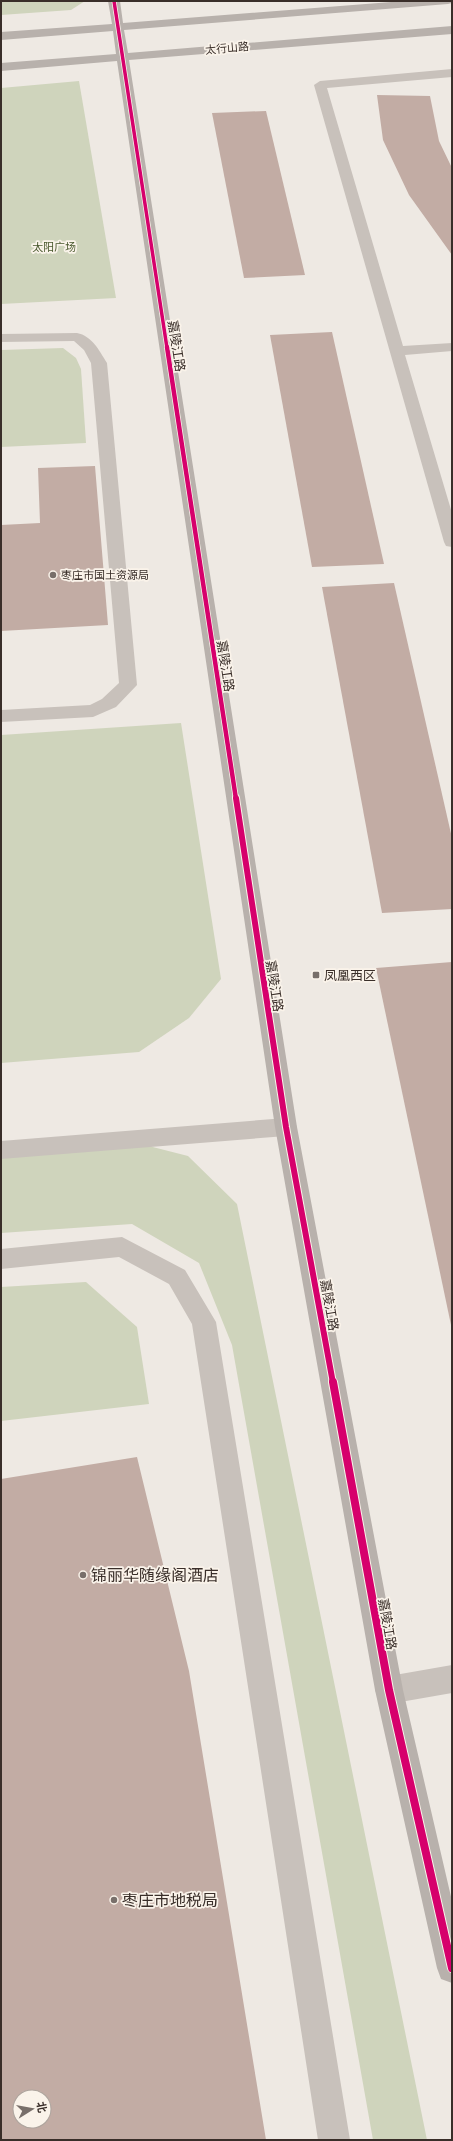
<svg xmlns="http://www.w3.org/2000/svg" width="453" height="2141" viewBox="0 0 453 2141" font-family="Quicksand,'Noto Sans SC',sans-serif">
  <rect width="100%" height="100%" fill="#eee9e3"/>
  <g fill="#cfd4bc">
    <path d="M 1,1 L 85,1 L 71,10 L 1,15 Z"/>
    <path d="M 79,81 L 116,298 L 1,304 L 1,88 Z"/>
    <path d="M 63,348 L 76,358 L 81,369 L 86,443 L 1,447 L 1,350 Z"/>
    <path d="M 181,723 L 221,979 L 189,1018 L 139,1052 L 1,1063 L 1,735 Z"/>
    <path d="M 137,1143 L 188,1156 L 237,1204 L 427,2140 L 373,2140 L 232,1345 L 199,1263 L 132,1224 L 1,1233 L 1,1156 Z"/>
    <path d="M 86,1282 L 137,1327 L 149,1404 L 1,1421 L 1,1287 Z"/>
  </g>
  <g fill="#c2aca4" fill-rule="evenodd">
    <path d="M 377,95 L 430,96 L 439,141 L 452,168 L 452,255 L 409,195 L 383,140 Z"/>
    <path d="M 266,111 L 305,275 L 244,278 L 212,113 Z"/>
    <path d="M 332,332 L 384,564 L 312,567 L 270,335 Z"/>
    <path d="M 95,466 L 108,625 L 1,631 L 1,525 L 40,523 L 38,468 Z"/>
    <path d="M 394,583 L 452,838 L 452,909 L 382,913 L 322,587 Z"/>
    <path d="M 452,962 L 452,1325 L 451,1325 L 376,968 Z"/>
    <path d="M 137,1457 L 189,1671 L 266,2140 L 1,2140 L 1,1479 ZM 20,2097 L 44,2097 L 44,2121 L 20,2121 Z"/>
  </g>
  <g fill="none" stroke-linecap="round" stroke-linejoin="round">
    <g fill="#c8c1bb" fill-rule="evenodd">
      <path d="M 452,69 L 452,77 L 327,88 L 403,346 L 452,343 L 452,351 L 405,355 L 452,513 L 452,547 L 446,546 L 444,542 L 314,85 L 320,81 Z"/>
      <path d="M 77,333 C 92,336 99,350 107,363 L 137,685 L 116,707 L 93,717 L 1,722 L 1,710 L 90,705 L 102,699 L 119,683 L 91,363 L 84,350 L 74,341 L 1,342 L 1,334 Z"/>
      <path d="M 286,1118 L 294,1121 L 297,1127 L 294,1133 L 286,1136 L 1,1159 L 1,1141 Z"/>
      <path d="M 122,1237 L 185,1270 L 216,1322 L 350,2140 L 318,2140 L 192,1324 L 169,1284 L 119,1257 L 1,1269 L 1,1249 Z"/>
      <path d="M 452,1665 L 452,1693 L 389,1704 L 379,1700 L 375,1690 L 379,1680 L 389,1676 Z"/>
    </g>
    <path fill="#b8b1ac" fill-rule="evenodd" d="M 108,1 L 120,1 L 123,23 L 404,1 L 452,1 L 452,3 L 448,4 L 124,30 L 128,53 L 452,26 L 452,34 L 129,60 L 297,1127 L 403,1690 L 452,1901 L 452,1983 L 441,1979 L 437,1968 L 375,1690 L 275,1127 L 117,61 L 1,71 L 1,63 L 116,54 L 113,31 L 1,40 L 1,32 L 112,24 Z"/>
    <defs>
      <path id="cycleway-far3" d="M 114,1 L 167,348"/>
      <path id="cycleway-far2" d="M 167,347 L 236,799"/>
      <path id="cycleway-far1" d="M 236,798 L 286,1127 L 333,1383"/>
      <path id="cycleway" d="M 333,1382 L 389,1690 L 452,1968"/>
    </defs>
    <use href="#cycleway-far3" stroke="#faf3ea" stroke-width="5"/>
    <use href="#cycleway-far2" stroke="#faf3ea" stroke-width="6"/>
    <use href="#cycleway-far1" stroke="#faf3ea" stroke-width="8"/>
    <use href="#cycleway" stroke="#faf3ea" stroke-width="10"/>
    <use href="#cycleway-far3" stroke="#d6006c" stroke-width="3.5"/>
    <use href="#cycleway-far2" stroke="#d6006c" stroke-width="4.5"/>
    <use href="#cycleway-far1" stroke="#d6006c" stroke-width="6"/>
    <use href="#cycleway" stroke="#d6006c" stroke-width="8"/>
  </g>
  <g fill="#786f6a" stroke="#faf3ea" stroke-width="1.5">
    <circle cx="53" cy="575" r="4"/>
    <rect x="312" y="971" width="8" height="8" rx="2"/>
    <circle cx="83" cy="1575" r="4"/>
    <circle cx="114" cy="1900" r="4"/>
  </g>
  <g text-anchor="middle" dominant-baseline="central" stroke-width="3.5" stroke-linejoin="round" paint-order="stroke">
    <g font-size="11" fill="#392e29" stroke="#faf3ea">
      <text transform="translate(227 48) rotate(-5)">太行山路</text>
    </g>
    <g font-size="11" fill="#48572c" stroke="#faf3ea">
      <text x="54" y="247">太阳广场</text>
    </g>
    <g font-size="11" fill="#392e29" stroke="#faf3ea" text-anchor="start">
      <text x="61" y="575">枣庄市国土资源局</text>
    </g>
    <g font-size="13" fill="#392e29" stroke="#faf3ea">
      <text transform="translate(177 346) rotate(81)">嘉陵江路</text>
      <text transform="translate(226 666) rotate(81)">嘉陵江路</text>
      <text transform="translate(275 986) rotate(81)">嘉陵江路</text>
      <text transform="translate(330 1305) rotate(80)">嘉陵江路</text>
      <text transform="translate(388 1624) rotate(80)">嘉陵江路</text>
    </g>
    <g font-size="13" fill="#392e29" stroke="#faf3ea" text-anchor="start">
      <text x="324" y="975">凤凰西区</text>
    </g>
    <g font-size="16" fill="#392e29" stroke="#faf3ea" text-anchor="start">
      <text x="91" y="1575">锦丽华随缘阁酒店</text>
      <text x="122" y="1900">枣庄市地税局</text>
    </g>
  </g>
  <rect width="453" height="2141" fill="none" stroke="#392e29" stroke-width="4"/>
  <g transform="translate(32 2109) rotate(79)"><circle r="19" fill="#faf3ea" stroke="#ada49d"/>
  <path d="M0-3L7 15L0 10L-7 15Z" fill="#786f6a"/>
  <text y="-6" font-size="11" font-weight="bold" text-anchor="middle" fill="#392e29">北</text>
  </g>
</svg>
